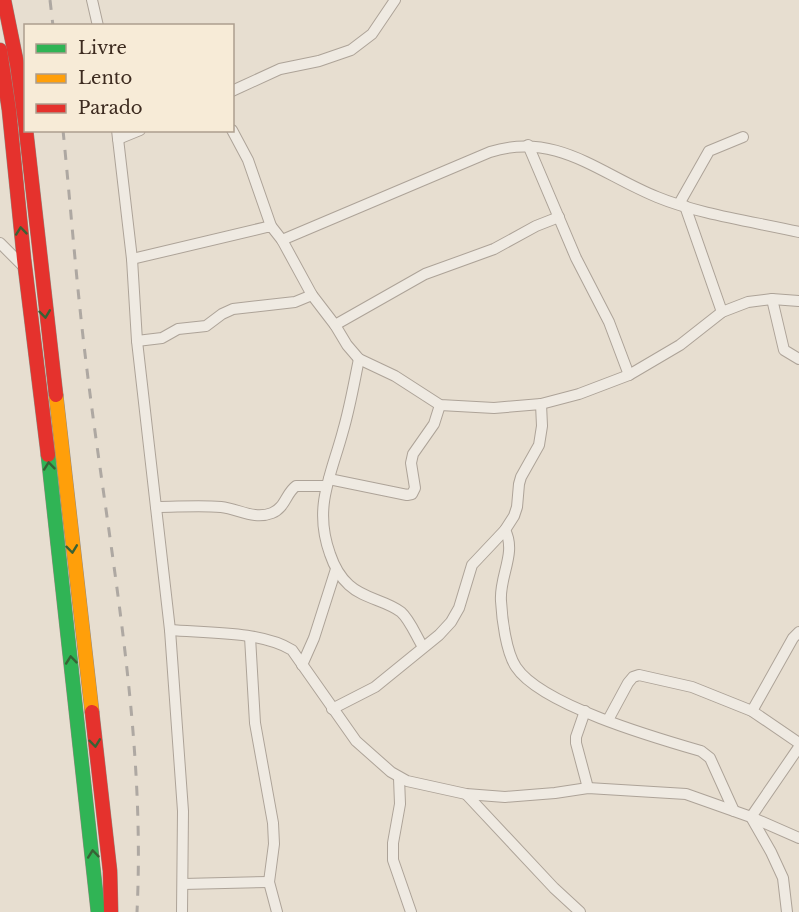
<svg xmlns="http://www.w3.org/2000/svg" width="799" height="912" viewBox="0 0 799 912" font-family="'Libre Baskerville',serif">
  <rect width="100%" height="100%" fill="#e7ded0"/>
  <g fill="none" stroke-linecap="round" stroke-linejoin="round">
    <defs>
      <g id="street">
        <path d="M 92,0 L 98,26"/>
        <path d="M 232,91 L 280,69 L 319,61 L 351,50 L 372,34 L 395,0"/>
        <path d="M 117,130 L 132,259 L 137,341 L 170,630 L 183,811 L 182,912"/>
        <path d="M 232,130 L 248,160 L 271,226"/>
        <path d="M 118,139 L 140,130"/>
        <path d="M 528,145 L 576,258 L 609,322 L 629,375"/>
        <path d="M 679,204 L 709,151 L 743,137"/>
        <path d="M 685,206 L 722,312"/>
        <path d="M 282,240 L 490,152 C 556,131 600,174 657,197 C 698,214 755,222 799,232"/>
        <path d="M 0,243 L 24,267"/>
        <path d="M 132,259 L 271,226 L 282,240 L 312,295 L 335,325 L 347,345 L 359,359 L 395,376 L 440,405 L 494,408 L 541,404 L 579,394 L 629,375 L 680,345 L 722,312 L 748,302 L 772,299 L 799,301"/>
        <path d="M 772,299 L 784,350 L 799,359"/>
        <path d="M 335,325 L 425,274 L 494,249 L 536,226 L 559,217"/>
        <path d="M 137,341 L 162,338 L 178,329 L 206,326 L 222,314 L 233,309 L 295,302 L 312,295"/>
        <path d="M 359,359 C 354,383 350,407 343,431 C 331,476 313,507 330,554 C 334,566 339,576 349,585 C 364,599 385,600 401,612 C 410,620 416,636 423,647"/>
        <path d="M 329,479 L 407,495 L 412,494 L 415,488 L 411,463 L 413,454 L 434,424 L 440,405"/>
        <path d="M 156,507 C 177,507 200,505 221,507 C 239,509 254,520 272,513 C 285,508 286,493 296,486 L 326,486"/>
        <path d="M 505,530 C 517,553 499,576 501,601 C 502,619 506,652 516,667 C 541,705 656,738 701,751 L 710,758 L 734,811"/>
        <path d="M 170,630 C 206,633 262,631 292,650 L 356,741 L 391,772 L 407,781 L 466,794 L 505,797 L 555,793 L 588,788 L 686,794 L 751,817 L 799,838"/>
        <path d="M 250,637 L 255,723 L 273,823 L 274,844 L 269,882 L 277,912"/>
        <path d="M 302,665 L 314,638 L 336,569"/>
        <path d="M 332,709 L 375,687 L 439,635 L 451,622 L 459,608 L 472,565 L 505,530 L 514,516 L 517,507 L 519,484 L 521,477 L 539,445 L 542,426 L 541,404"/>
        <path d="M 585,711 L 576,737 L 576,743 L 588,788"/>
        <path d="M 752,711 L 793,638 L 799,632"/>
        <path d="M 608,720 L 628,683 L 633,677 L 639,675 L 692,687 L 752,711 L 799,743"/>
        <path d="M 399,778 L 400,804 L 393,843 L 393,860 L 411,912"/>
        <path d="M 466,794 L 554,888 L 580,912"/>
        <path d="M 183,884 L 269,882"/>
        <path d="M 787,912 L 783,878 L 771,852 L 751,817 L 799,747"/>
      </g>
      <path id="fast" d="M 48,455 L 98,912"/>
      <path id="slow" d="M 56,395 L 92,712"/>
      <g id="jam">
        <path d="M 4,0 L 17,64 L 26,128"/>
        <path d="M 0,50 L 9,110 L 24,259 L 48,455"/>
        <path d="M 26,130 L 56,395"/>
        <path d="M 92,712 L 110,871 L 111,912"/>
      </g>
    </defs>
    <use href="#street" stroke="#ada398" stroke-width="12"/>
    <use href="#fast" stroke="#92897f" stroke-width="15"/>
    <use href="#slow" stroke="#92897f" stroke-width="15"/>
    <use href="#jam" stroke="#92897f" stroke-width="15"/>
    <use href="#street" stroke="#efeae2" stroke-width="10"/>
    <use href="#fast" stroke="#30b455" stroke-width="14"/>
    <use href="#slow" stroke="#ff9f0a" stroke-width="14"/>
    <use href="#jam" stroke="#e5322d" stroke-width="14"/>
    <g stroke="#aea8a2" stroke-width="3" stroke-dasharray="10 10" stroke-linecap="butt">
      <path d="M 50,0 L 53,26"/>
      <path d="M 63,130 C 71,210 77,291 87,370 C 109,550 146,730 137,912"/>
    </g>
  </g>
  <defs><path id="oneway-chevron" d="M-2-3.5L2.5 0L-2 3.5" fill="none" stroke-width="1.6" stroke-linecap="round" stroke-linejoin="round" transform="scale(1.5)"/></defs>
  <g stroke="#386235">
    <use href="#oneway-chevron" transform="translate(21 231) rotate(-96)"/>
    <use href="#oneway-chevron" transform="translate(45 314) rotate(83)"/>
    <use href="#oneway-chevron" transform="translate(49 466) rotate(-96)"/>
    <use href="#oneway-chevron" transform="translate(72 549) rotate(83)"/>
    <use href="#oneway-chevron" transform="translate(71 660) rotate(-96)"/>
    <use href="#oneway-chevron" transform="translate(95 743) rotate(83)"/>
    <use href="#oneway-chevron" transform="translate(93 854) rotate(-96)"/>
  </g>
  <rect x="24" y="24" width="210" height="108" fill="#f7ebd7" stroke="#ad9e8e" stroke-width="1.5"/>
  <rect x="36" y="44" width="30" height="9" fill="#30b455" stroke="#ad9e8e" stroke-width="1.5"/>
  <text x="78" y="54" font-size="18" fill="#3d2b20">Livre</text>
  <rect x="36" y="74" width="30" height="9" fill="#ff9f0a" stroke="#ad9e8e" stroke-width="1.5"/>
  <text x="78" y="84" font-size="18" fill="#3d2b20">Lento</text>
  <rect x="36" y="104" width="30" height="9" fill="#e5322d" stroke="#ad9e8e" stroke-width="1.5"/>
  <text x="78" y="114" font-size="18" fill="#3d2b20">Parado</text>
</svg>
